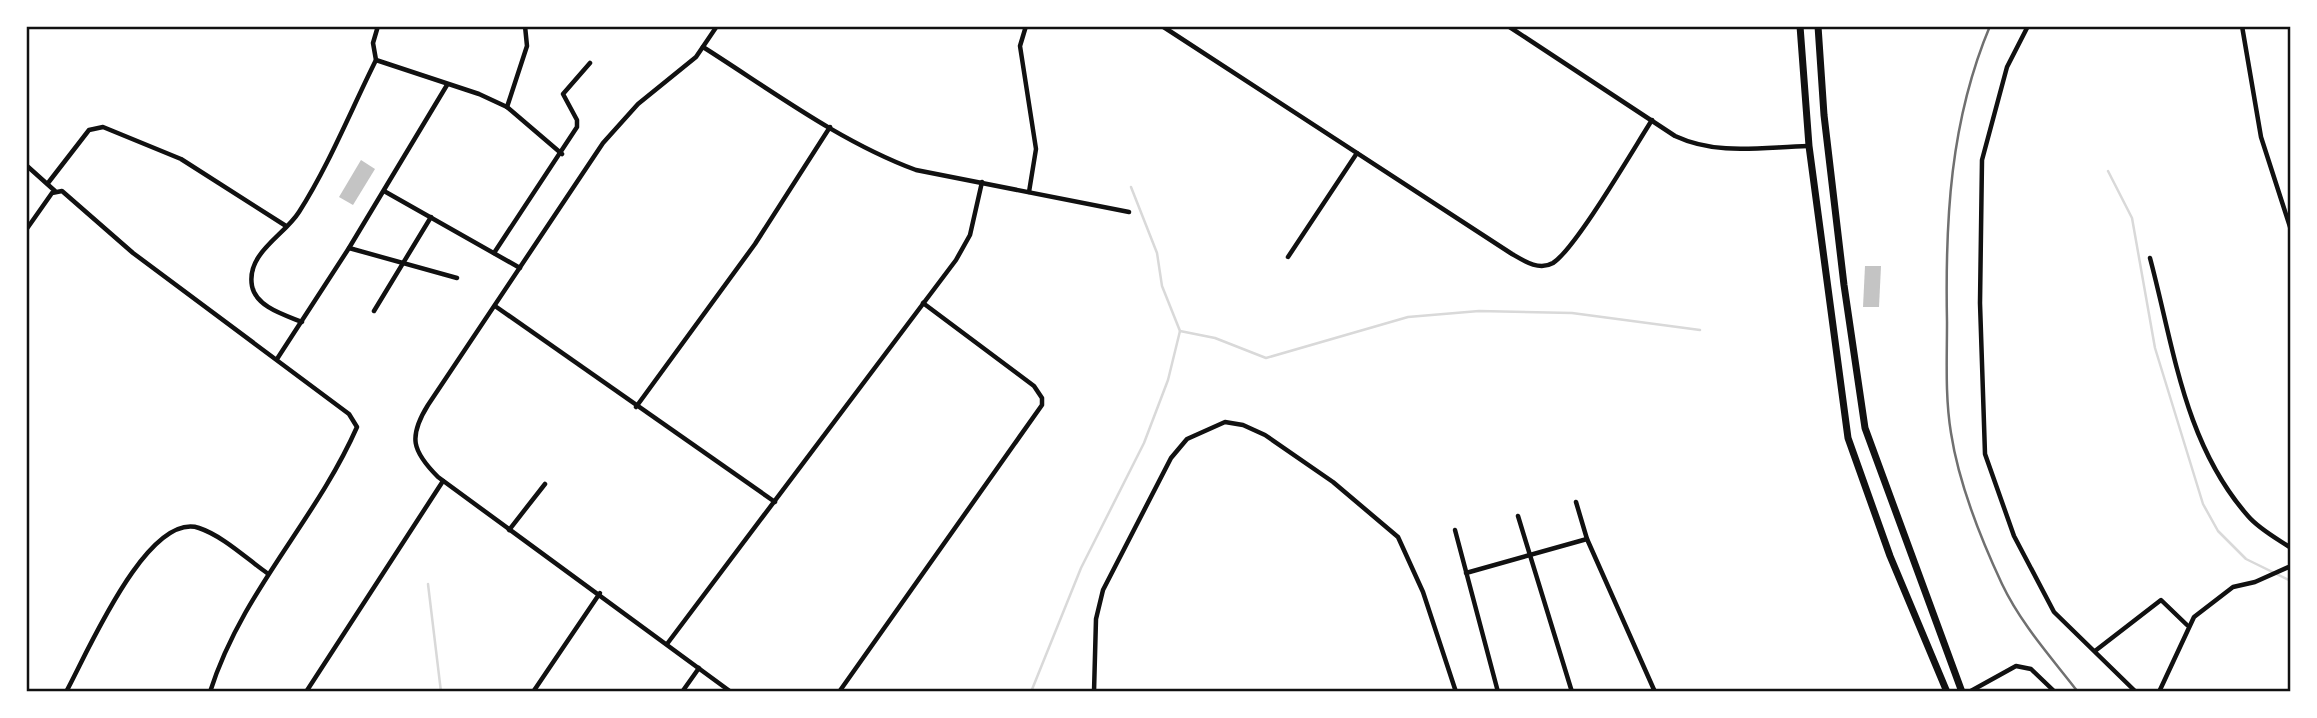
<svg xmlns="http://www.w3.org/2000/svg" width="2317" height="718" viewBox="0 0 2317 718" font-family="Lato,sans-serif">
  <rect width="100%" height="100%" fill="#fff"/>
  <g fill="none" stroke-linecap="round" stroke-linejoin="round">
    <g stroke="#d9d9d9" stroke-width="2.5">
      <path d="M 2108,171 L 2132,218 L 2155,348 L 2203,504 L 2218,531 L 2246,559 L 2291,581"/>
      <path d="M 1180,331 L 1215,338 L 1266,358 L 1408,317 L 1479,311 L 1572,313 L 1700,330"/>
      <path d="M 428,584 L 441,692"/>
      <path d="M 1031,692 L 1081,568 L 1144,443 L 1168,380 L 1180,331 L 1162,286 L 1157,253 L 1131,187"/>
    </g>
  </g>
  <g fill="#c4c4c4">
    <path d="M 361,160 L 375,169 L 353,205 L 339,197 Z"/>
    <path d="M 1865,266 L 1881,266 L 1879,307 L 1863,307 Z"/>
  </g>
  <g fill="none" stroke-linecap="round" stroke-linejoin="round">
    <g stroke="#111" stroke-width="4.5">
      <path d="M 717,26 L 696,57 L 638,104 L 603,143 L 428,405 C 408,437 412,451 438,477 L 731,692"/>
      <path d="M 1026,26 L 1020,46 L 1036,149 L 1029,192"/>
      <path d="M 1162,26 L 1512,254 C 1524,261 1539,271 1553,263 C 1576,248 1634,148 1652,120"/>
      <path d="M 1508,26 L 1675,136 C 1718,156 1762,147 1808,146"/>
      <path d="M 2028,26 L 2007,67 L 1982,160 L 1980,303 L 1985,454 L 2014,536 L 2054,612 L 2136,692"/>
      <path d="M 2242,26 L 2261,137 L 2291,230"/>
      <path d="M 703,47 C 771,90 840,142 916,170 L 1129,212"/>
      <path d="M 376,60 L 479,94 L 507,107 L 562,154"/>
      <path d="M 507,107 L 527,46 L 525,26"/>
      <path d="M 26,165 L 55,191"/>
      <path d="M 48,183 L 89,130 L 103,127 L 181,159 L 286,226"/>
      <path d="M 384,191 L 520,268"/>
      <path d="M 26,230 L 52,193 L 62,191 L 133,253 L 349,414 L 357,427 C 315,522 242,591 210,692"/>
      <path d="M 349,248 L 457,278"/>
      <path d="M 494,253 L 577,127 L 577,120 L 563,94 L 590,63"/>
      <path d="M 1288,257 L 1357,153"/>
      <path d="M 2150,258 C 2174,348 2184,443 2248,516 C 2259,529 2276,538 2291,548"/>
      <path d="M 495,306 L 775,502"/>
      <path d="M 374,311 L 431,217"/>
      <path d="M 302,322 C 285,315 256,307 252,286 C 246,253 284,236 299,212 C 329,165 351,110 376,60 L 373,43 L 378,26"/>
      <path d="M 277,359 L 349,248 L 447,85"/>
      <path d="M 636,407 L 755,244 L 830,127"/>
      <path d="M 1576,502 L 1587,539 L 1655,692"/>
      <path d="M 1518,516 L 1572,692"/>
      <path d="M 509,530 L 545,484"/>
      <path d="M 1455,530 L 1498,692"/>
      <path d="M 1466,573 L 1587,539"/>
      <path d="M 667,644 L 956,260 L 970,235 L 982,182"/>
      <path d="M 2095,651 L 2161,600 L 2187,625"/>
      <path d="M 66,692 C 86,656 147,511 199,528 C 223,536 247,559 267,573"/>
      <path d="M 306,692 L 443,481"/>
      <path d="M 533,692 L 600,593"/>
      <path d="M 682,692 L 699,668"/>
      <path d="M 839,692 L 1042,405 L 1042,398 L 1034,386 L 923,303"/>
      <path d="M 1094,692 L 1096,619 L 1103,590 L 1171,458 L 1187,439 L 1225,422 L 1243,425 L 1265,435 L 1333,482 L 1398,537 L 1423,592 L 1456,692"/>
      <path d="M 1969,692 L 2016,666 L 2031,669 L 2055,692"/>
      <path d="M 2159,692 L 2194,617 L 2233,587 L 2255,582 L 2291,566"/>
    </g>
    <g stroke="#111" stroke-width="7">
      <path d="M 1800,26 L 1809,146 L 1848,438 L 1890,556 L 1947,692"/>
      <path d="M 1818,26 L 1824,115 L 1844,285 L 1865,428 L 1962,692"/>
    </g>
    <path stroke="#707070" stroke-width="2.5" d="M 1990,26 C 1950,121 1945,220 1947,322 C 1947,359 1945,397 1951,433 C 1959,485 1980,537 2002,584 C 2021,624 2051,657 2078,692"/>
  </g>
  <rect width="2317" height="718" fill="none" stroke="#ffffff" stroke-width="56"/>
  <rect x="28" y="28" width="2261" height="662" fill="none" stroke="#111" stroke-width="2.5"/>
</svg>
